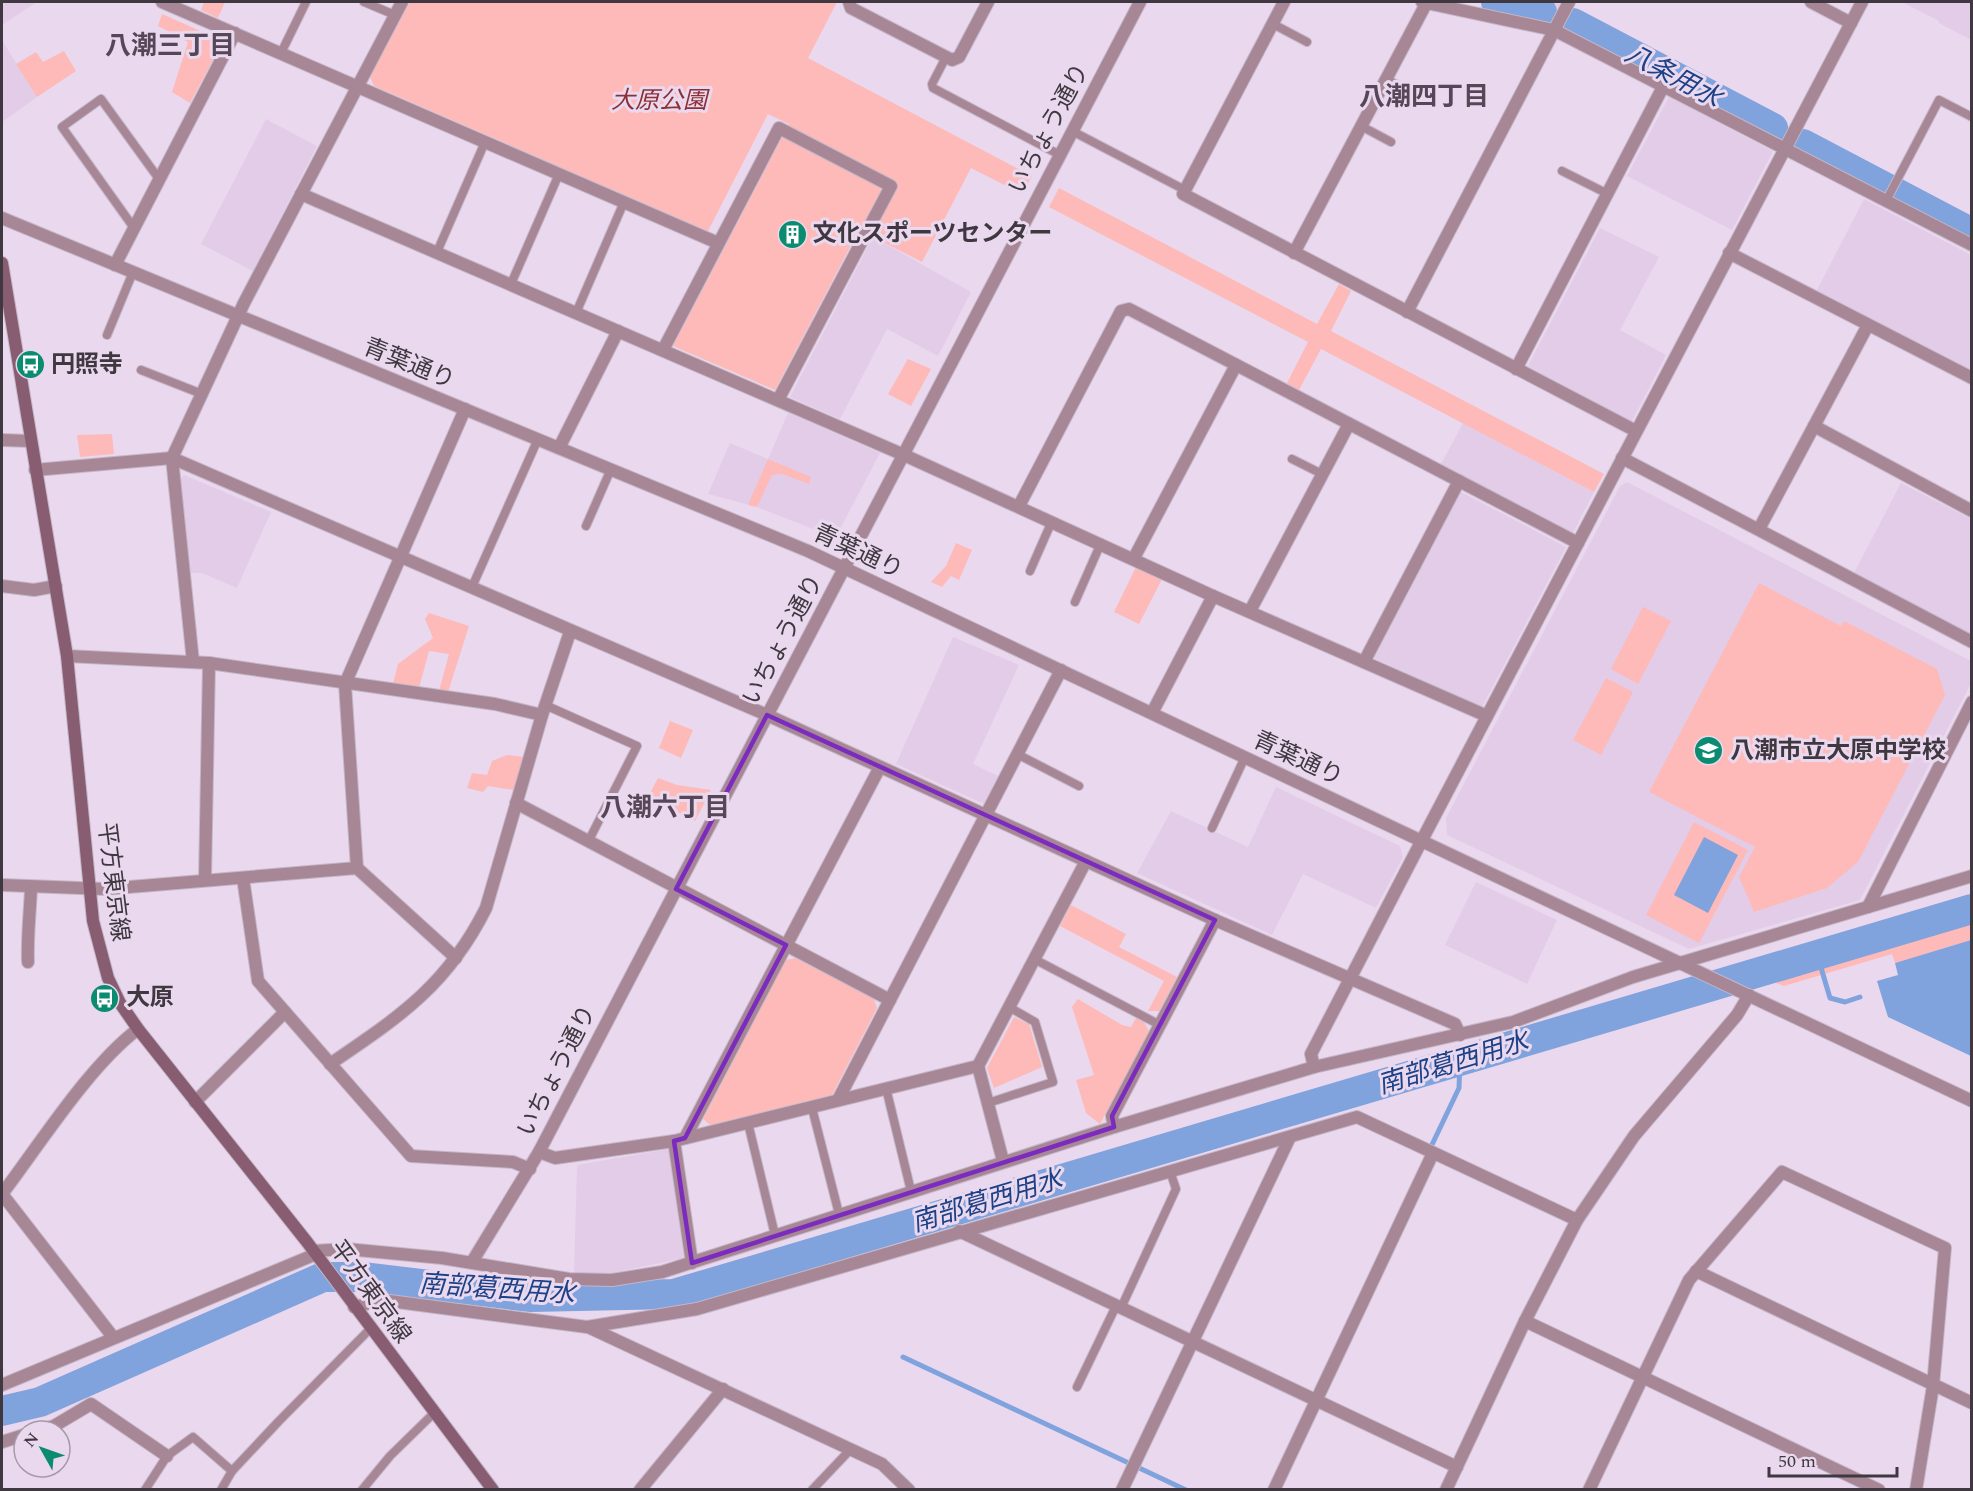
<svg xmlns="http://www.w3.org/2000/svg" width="1973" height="1491" viewBox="0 0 1973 1491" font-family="Spectral,'Noto Sans JP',serif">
  <rect width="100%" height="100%" fill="#ead9ee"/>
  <g fill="#e3cce7">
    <path d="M 2,2 L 37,2 L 2,25 Z"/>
    <path d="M 1507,2 L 1561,2 L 1555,12 Z"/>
    <path d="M 1902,2 L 1971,2 L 1971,40 L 1939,23 L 1939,21 Z"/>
    <path d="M 2,40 L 37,97 L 2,122 Z"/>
    <path d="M 1669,97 L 1773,151 L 1732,230 L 1627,176 Z"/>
    <path d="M 266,119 L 317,146 L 253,271 L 201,244 Z"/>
    <path d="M 1864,199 L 1971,255 L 1971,371 L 1817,290 Z"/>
    <path d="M 1600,228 L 1659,257 L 1620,330 L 1666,355 L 1632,421 L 1528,366 Z"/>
    <path d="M 873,237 L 971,292 L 938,356 L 887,329 L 840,419 L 790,397 Z"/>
    <path d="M 788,413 L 880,453 L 839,531 L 826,534 L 757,507 L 708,494 L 730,443 L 768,459 Z"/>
    <path d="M 1463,423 L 1594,492 L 1573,533 L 1441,464 Z"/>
    <path d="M 184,475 L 271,512 L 237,588 L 202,573 L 191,573 L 180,480 Z"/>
    <path d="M 1627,482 L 1971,661 L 1971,683 L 1860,900 L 1689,949 L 1447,835 L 1446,818 L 1620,486 Z"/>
    <path d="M 1901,483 L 1971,519 L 1971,634 L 1854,573 Z"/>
    <path d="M 1461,492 L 1566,547 L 1482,707 L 1374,658 Z"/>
    <path d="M 953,637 L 1019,665 L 973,764 L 998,776 L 984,804 L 896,764 Z"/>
    <path d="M 1276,787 L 1400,846 L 1403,857 L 1376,908 L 1303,874 L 1272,935 L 1137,873 L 1171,811 L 1248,847 Z"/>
    <path d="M 1476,882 L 1557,920 L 1527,984 L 1445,945 Z"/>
    <path d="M 669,1149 L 684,1258 L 612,1273 L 574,1273 L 577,1165 Z"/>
  </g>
  <g fill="#fdbab8">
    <path d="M 204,2 L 225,2 L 218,18 L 201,10 Z"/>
    <path d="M 410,2 L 837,2 L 808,58 L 1032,176 L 1022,194 L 971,168 L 922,262 L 859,230 L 775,390 L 673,346 L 789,124 L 768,114 L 708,231 L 374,86 L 370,77 Z"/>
    <path d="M 162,14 L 223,41 L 190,103 L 172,92 L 188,42 L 158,26 Z"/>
    <path d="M 64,51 L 76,71 L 37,97 L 16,64 L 36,52 L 43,62 Z"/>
    <path d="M 1059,188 L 1317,324 L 1339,284 L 1351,291 L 1331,331 L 1604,474 L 1594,492 L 1321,349 L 1299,390 L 1287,383 L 1308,342 L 1049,207 Z"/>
    <path d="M 908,359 L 931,369 L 911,406 L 888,394 Z"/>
    <path d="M 112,434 L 114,454 L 80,457 L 77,435 Z"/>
    <path d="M 768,459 L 811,477 L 809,484 L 782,474 L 772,475 L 757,507 L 748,505 Z"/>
    <path d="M 956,543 L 972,550 L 959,580 L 951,576 L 942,587 L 931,582 L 946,566 Z"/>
    <path d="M 1136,567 L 1162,579 L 1139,624 L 1114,612 Z"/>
    <path d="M 1759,583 L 1841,626 L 1844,621 L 1937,669 L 1945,695 L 1858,862 L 1827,888 L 1754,912 L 1739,877 L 1755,847 L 1649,792 Z"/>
    <path d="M 1643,607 L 1671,621 L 1638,684 L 1611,669 Z"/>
    <path d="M 429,613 L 469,626 L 448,692 L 439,691 L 449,654 L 429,651 L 419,688 L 393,684 L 398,664 L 433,638 L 425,619 Z"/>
    <path d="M 1606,678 L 1633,692 L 1601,755 L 1573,740 Z"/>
    <path d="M 670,721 L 693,730 L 681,758 L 659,748 Z"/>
    <path d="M 507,755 L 524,757 L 514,790 L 488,786 L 483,792 L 467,788 L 472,773 L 487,775 L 492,761 Z"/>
    <path d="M 658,778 L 677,785 L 711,790 L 695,821 L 648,797 Z"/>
    <path d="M 1694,822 L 1748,850 L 1699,943 L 1646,915 Z"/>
    <path d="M 1071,905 L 1126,934 L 1119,947 L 1177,977 L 1159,1011 L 1148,1011 L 1164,981 L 1060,926 Z"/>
    <path d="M 1971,917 L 1971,940 L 1895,963 L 1892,954 L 1784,986 L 1766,979 Z"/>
    <path d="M 795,958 L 874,999 L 877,1008 L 832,1095 L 710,1125 L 703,1119 L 786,960 Z"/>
    <path d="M 1078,999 L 1122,1025 L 1131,1027 L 1136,1018 L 1144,1022 L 1149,1031 L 1100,1124 L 1086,1113 L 1076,1080 L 1094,1075 L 1072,1007 Z"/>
    <path d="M 1014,1017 L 1029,1024 L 1042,1067 L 994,1088 L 987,1068 Z"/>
  </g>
  <g fill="#80a2dd">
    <path d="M 1704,837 L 1738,855 L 1708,913 L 1674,895 Z"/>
    <path d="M 1971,940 L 1972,940 L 1971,1056 L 1888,1017 L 1877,981 L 1898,975 L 1895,963 Z"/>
  </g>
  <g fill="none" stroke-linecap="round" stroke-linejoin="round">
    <g stroke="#80a2dd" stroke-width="5">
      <path d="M 1817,954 L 1830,998 L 1845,1002 L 1860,997"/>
      <path d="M 1429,1151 L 1459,1088 L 1460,1060"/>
      <path d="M 903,1357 L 1186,1490"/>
    </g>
    <g stroke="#80a2dd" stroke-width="30">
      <path d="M 1496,2 L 1542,12"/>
      <path d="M 1573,23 L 1773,128"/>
      <path d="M 1803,144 L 1972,233"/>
      <path d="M 2,1411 L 40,1402 L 323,1277 L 362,1277 L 531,1297 L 674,1294 L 1972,909"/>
    </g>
    <defs>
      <g id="service">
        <path d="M 364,2 L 395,15"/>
        <path d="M 1273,24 L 1307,42"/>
        <path d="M 281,53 L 306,2"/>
        <path d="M 946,57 L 932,84 L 933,88 L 1060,155"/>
        <path d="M 1386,79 L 1417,95"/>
        <path d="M 1361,126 L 1391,142"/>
        <path d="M 1072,131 L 1185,190"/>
        <path d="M 1562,171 L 1608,194"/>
        <path d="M 1886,201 L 1939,100 L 1972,117"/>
        <path d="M 134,228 L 62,127 L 101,99 L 159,179"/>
        <path d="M 437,252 L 485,142"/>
        <path d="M 511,284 L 559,174"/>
        <path d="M 576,313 L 624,202"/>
        <path d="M 107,335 L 133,272"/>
        <path d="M 141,370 L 202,394"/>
        <path d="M 1292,459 L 1322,474"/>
        <path d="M 586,526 L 611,469"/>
        <path d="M 1030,571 L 1052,521"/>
        <path d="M 472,587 L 538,439"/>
        <path d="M 1075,602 L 1101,543"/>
        <path d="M 545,705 L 637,746 L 588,842"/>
        <path d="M 1017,754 L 1079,786"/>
        <path d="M 1212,828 L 1245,757"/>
        <path d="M 1034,959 L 1160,1025"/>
        <path d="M 886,1088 L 911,1191"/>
        <path d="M 988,1103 L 1053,1082 L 1035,1022 L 1009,1007"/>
        <path d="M 812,1108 L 839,1214"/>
        <path d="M 748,1123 L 775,1235"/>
        <path d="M 1121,1308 L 1176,1189 L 1170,1171"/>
        <path d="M 1077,1387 L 1116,1306"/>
        <path d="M 145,1490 L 167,1456 L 193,1437 L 232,1471"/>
        <path d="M 221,1490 L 232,1471 L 279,1421 L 370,1329"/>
        <path d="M 362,1490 L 390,1456 L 435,1412"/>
        <path d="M 812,1490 L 850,1450"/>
      </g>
      <g id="minor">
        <path d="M 162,2 L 718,243"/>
        <path d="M 849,2 L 851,8 L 952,60 L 959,57 L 988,2"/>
        <path d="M 1284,2 L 1183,194 L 1636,431"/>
        <path d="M 1422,2 L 1554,30 L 1972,245"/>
        <path d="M 1811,2 L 1851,23"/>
        <path d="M 301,194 L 904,455 L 1213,596 L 1487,716"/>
        <path d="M 1294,253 L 1427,2"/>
        <path d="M 1729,253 L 1972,378"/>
        <path d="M 115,265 L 235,33"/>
        <path d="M 1407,312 L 1569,2"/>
        <path d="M 663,350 L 779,128 L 891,186 L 778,400"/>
        <path d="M 1516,369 L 1664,85"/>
        <path d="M 1814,426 L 1972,511"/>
        <path d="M 2,440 L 30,441"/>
        <path d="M 559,448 L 618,331"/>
        <path d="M 1622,458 L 1972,642"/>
        <path d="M 35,470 L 172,458 L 767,715 L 1215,920 L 1455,1024 L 1460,1035"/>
        <path d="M 1019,506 L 1121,311 L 1129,309 L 1578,543"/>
        <path d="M 1759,529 L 1868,325"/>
        <path d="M 1134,558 L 1236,365"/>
        <path d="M 2,586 L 34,590 L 56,586"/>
        <path d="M 1250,611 L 1349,424"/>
        <path d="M 67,656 L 209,663 L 495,704 L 542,715"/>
        <path d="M 193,662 L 172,458 L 244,303 L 402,2"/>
        <path d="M 1364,662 L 1459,481"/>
        <path d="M 1152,713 L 1213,596"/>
        <path d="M 516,803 L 890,1000"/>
        <path d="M 357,868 L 345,684 L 465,409"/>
        <path d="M 243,878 L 258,981 L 411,1156 L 513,1162 L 530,1169"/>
        <path d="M 205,880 L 209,663"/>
        <path d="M 2,885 L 105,889 L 357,868 L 456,958"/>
        <path d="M 1868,907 L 1972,702"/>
        <path d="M 28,962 C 27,937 30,913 31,888"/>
        <path d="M 330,1064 C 399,1017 447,986 486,908 L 542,715 L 570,632"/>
        <path d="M 978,1066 L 1086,861"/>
        <path d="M 1314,1067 L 1311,1054 L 1422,840"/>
        <path d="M 838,1100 L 1061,670"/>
        <path d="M 195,1102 L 285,1012"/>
        <path d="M 1114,1127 L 1112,1116 L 1215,920"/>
        <path d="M 685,1138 L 880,767"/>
        <path d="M 674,1141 L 692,1263"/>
        <path d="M 539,1152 L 555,1158 L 674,1141 L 978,1066 L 1003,1161"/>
        <path d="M 2,1194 C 40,1144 89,1066 138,1029"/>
        <path d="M 2,1194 L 113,1337"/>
        <path d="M 959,1231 L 1457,1467"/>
        <path d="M 313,1251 L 347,1249 L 442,1258 L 569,1279 L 612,1280 L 662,1272 L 1114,1127 L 1314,1067 L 1513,1022 L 1633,977 L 1972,876"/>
        <path d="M 1696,1271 L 1972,1403"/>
        <path d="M 354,1307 L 382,1300 L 587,1327 L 697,1309 L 1357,1117 L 1577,1220"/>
        <path d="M 1525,1321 L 1879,1490"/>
        <path d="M 588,1327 L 882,1464 L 909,1490"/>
        <path d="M 2,1385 L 316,1254"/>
        <path d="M 36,1431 L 54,1426 L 91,1404 L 167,1456"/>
        <path d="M 2,1442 L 24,1435"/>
        <path d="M 640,1490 L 723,1389"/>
        <path d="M 1122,1490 L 1290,1137"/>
        <path d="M 1274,1490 L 1433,1153"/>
        <path d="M 1589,1490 L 1689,1280 L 1782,1172 L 1945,1248 L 1933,1386 L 1916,1490"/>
      </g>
      <g id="tertiary">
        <path d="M 2,218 L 808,551 L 1972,1101"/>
        <path d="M 1422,840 L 1862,2"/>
        <path d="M 472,1262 L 539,1152 L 1140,2"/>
        <path d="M 1446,1490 L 1525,1321 L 1577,1220 L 1634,1136 L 1737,1015 L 1749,995"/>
      </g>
      <path id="secondary" d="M 2,263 L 67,656 L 93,921 L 108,978 L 120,1003 L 138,1029 L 307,1242 L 493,1490"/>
    </defs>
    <use href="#service" stroke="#c4b6c8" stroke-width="10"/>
    <use href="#minor" stroke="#c4b6c8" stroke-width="14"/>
    <use href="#tertiary" stroke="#c4b6c8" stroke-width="14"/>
    <use href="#secondary" stroke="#c4b6c8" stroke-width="14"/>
    <use href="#service" stroke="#a78795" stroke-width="8"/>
    <use href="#minor" stroke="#a78795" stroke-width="12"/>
    <use href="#tertiary" stroke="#a78795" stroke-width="12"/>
    <use href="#secondary" stroke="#895d71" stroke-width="12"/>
  </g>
  <path fill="none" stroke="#7b2cbf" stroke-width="4.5" stroke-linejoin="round" d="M 767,715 L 1215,920 L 1112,1116 L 1114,1127 L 692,1263 L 674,1141 L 685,1138 L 786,945 L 676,889 Z"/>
  <defs>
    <symbol id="building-disc" viewBox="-11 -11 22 22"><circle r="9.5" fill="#0b8c71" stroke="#ead9ee"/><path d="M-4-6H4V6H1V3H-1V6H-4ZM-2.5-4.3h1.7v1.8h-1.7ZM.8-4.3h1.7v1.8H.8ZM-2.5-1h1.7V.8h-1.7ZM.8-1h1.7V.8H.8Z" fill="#fff"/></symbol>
    <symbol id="bus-disc" viewBox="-11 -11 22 22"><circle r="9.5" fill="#0b8c71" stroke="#ead9ee"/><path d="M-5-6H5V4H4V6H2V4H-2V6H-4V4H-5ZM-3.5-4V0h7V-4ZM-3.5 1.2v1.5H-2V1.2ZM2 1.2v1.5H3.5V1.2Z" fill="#fff"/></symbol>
    <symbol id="school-disc" viewBox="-11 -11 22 22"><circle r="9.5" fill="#0b8c71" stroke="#ead9ee"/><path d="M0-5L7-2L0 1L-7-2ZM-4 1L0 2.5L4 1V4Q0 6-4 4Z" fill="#fff"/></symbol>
  </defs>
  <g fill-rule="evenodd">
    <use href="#building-disc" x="776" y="218" width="33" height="33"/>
    <use href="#bus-disc" x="14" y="348" width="33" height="33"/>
    <use href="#school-disc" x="1692" y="734" width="33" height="33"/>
    <use href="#bus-disc" x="88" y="982" width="33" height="33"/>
  </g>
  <g text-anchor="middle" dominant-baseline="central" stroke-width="6" stroke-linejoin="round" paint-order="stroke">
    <g font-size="24" font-style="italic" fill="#8d3036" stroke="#ead9ee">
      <text x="659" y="101">大原公園</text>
    </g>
    <g font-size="24" fill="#3f3840" stroke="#ead9ee">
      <text transform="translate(1049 129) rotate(-62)">いちょう通り</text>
      <text transform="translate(409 364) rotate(22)">青葉通り</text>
      <text transform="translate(858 552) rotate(25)">青葉通り</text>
      <text transform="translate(783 640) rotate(-62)">いちょう通り</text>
      <text transform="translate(1298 759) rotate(25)">青葉通り</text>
      <text transform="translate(113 882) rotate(83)">平方東京線</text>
      <text transform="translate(557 1071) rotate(-63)">いちょう通り</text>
      <text transform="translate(370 1292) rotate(54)">平方東京線</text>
    </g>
    <g font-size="24" font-weight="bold" fill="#3f3840" stroke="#ead9ee" text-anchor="start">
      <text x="813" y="234">文化スポーツセンター</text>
      <text x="51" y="365">円照寺</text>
      <text x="1730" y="751">八潮市立大原中学校</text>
      <text x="126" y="998">大原</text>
    </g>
    <g font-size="26" font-weight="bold" fill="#564758" stroke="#ead9ee">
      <text x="170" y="46">八潮三丁目</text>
      <text x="1424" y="97">八潮四丁目</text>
      <text x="665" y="808">八潮六丁目</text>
    </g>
    <g font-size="26" font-style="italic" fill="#1c4187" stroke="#ead9ee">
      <text transform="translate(1673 76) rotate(28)">八条用水</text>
      <text transform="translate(1453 1063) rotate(-17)">南部葛西用水</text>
      <text transform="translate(987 1201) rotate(-17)">南部葛西用水</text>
      <text transform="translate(497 1289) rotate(4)">南部葛西用水</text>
    </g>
  </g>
  <rect width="1973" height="1491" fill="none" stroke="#3f3840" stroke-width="6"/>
  <g transform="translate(42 1449) rotate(310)"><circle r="28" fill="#ead9ee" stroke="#a699a8" stroke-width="1.5"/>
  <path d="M0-4.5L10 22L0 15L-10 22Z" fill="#0b8c71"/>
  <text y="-9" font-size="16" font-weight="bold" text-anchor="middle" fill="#3f3840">N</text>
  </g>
  <path d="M1769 1467v9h128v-9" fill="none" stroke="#3f3840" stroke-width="3"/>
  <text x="1778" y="1467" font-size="18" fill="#3f3840" stroke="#ead9ee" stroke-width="4.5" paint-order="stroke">50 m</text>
</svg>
